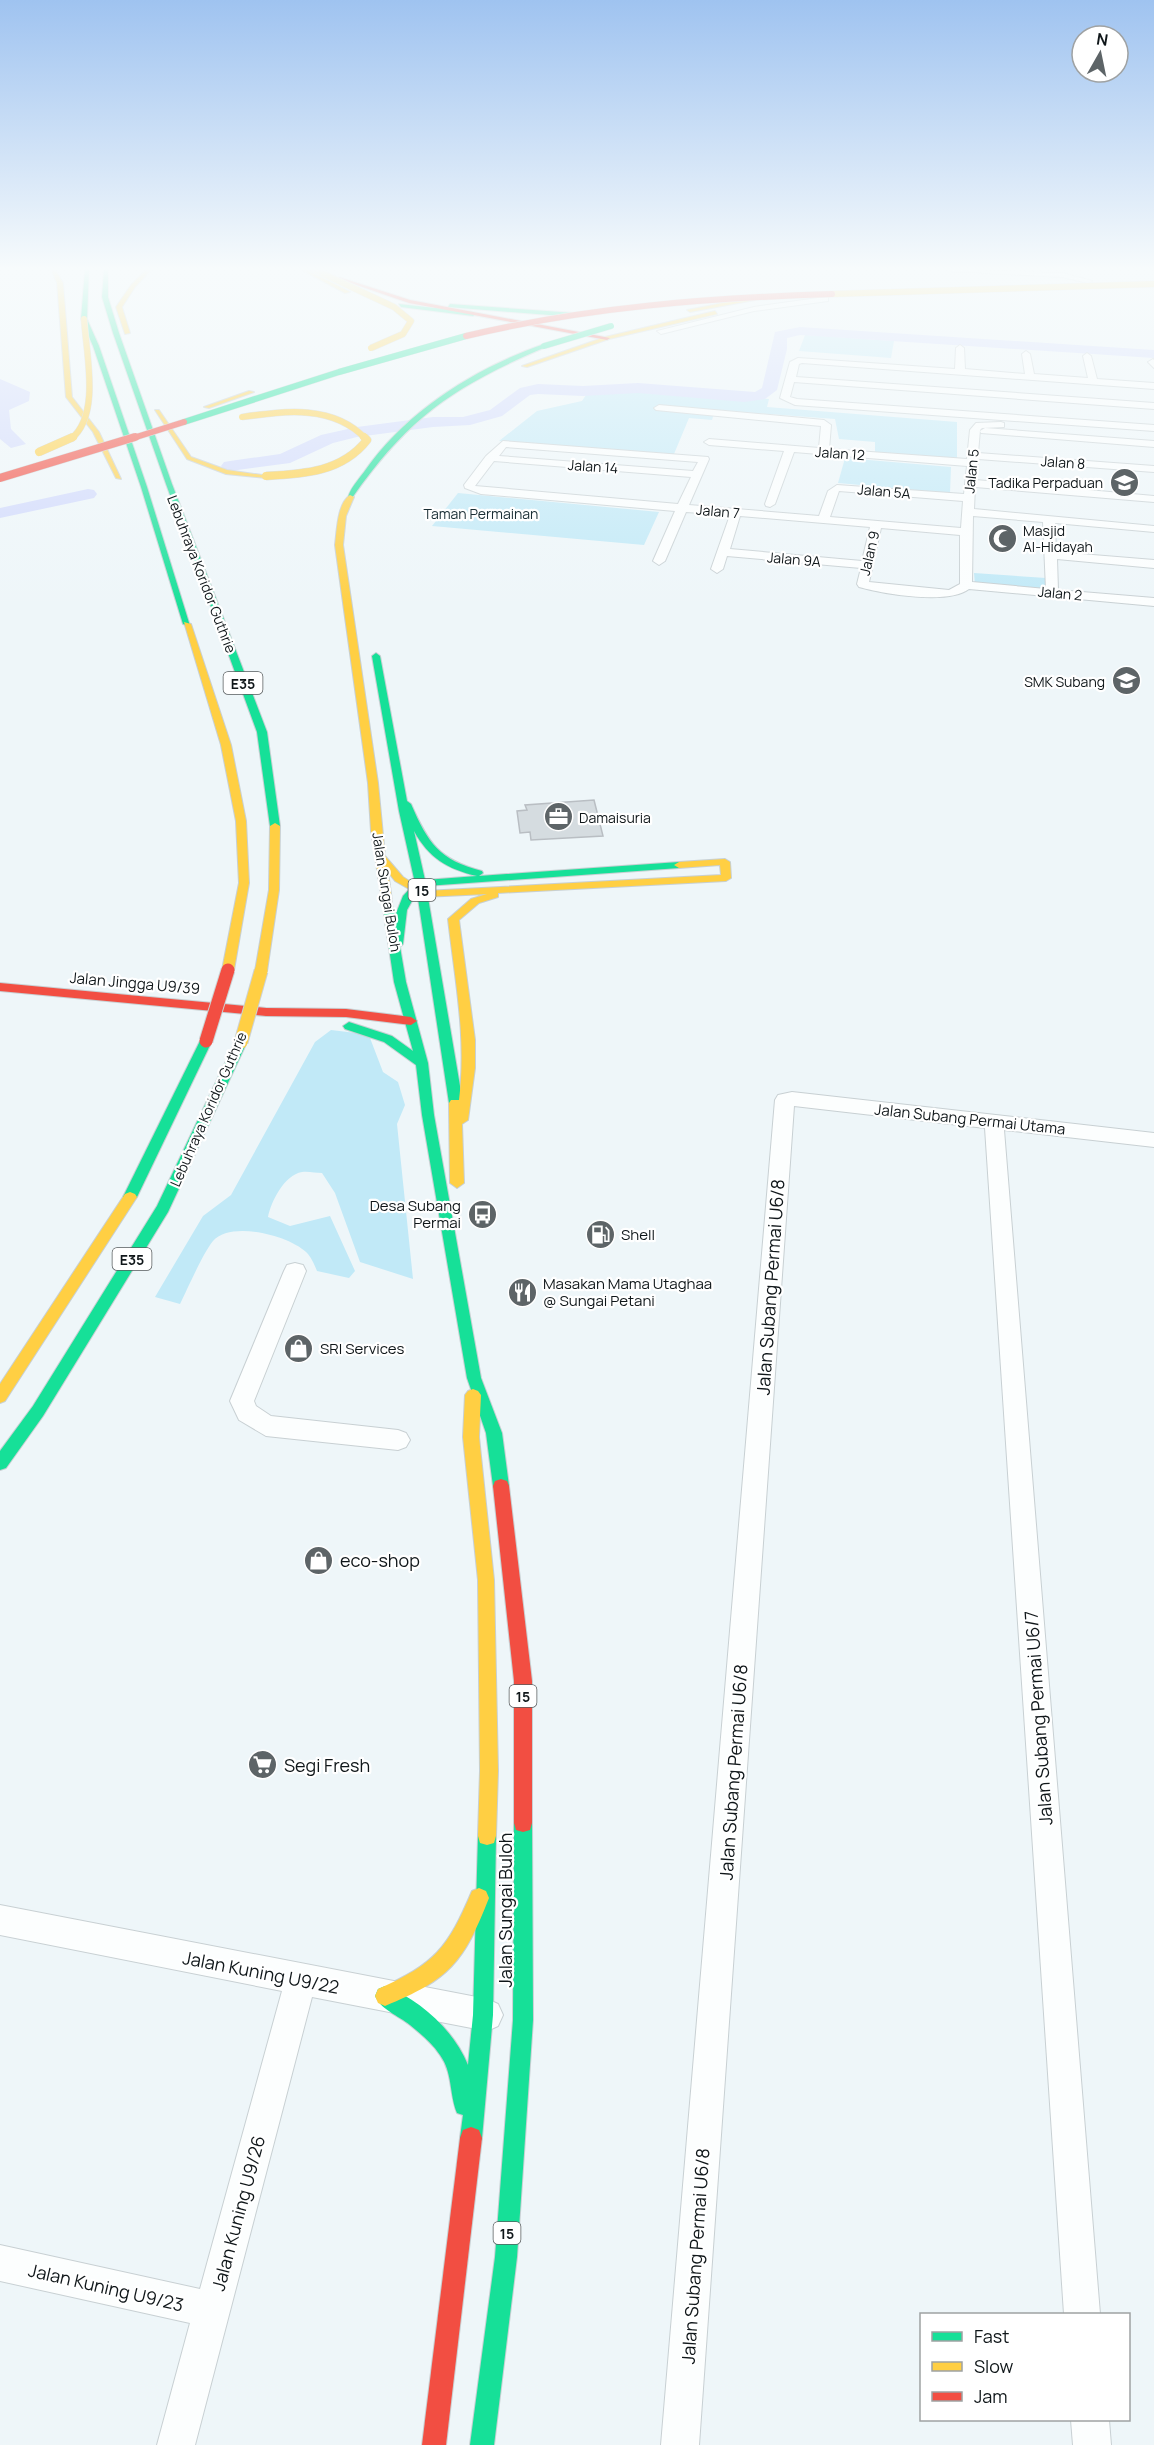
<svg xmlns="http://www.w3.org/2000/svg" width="1154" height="2445" viewBox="0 0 1154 2445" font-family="Manrope,sans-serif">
  <rect width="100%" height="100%" fill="#eef6f9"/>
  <g fill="#c1e9f7">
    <path d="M 805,335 L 894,341 L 891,358 L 799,351 Z"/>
    <path d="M 640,390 L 769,399 L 767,407 L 957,422 L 957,460 L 875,453 L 875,442 L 839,439 L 835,419 L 715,410 L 712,420 L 689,418 L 674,454 L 499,441 L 537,411 L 582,401 L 588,392 Z"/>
    <path d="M 845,458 L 951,467 L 950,493 L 838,483 Z"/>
    <path d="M 458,493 L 659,512 L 644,545 L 432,526 Z"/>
    <path d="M 974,573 L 1046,578 L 1047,591 L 975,585 Z"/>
    <path d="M 331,1030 L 356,1033 L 370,1038 L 383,1072 L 398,1082 L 405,1105 L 397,1124 L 413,1279 L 360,1262 L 335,1193 L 322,1173 C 316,1173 308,1171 302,1172 C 284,1175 271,1202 268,1217 L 290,1226 L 330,1216 L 355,1271 L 349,1278 L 317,1271 C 315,1266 312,1259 308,1254 C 292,1236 231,1220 213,1241 C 203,1253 188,1288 180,1304 L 155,1297 L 203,1216 L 231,1195 L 315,1042 Z"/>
  </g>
  <path fill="#d1d9fc" d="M 0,379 L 30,392 L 29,401 L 9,410 L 11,429 L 26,444 L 11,448 L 0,439 Z"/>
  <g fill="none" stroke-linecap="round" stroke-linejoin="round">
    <g fill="#d1d9fc" fill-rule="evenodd">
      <path d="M 800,327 L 1154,350 L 1154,358 L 800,335 L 787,338 L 787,349 L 777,390 L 765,399 L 744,402 L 638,393 L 583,396 L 538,394 L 530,395 L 502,416 L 470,425 L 433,427 L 357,437 L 333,443 L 290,463 L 230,471 L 224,470 L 221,466 L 224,462 L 230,461 L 280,454 L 321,435 L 357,427 L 433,417 L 463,417 L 490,410 L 520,388 L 538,384 L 583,386 L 638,383 L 755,392 L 762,388 L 775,332 Z"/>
      <path d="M 88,489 L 94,490 L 97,494 L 94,498 L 0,518 L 0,508 Z"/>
    </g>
  </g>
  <path fill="#d5dce0" stroke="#b9bec3" stroke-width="1.5" d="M 594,800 L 603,836 L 531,840 L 530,832 L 520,833 L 517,811 L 527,810 L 525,805 Z"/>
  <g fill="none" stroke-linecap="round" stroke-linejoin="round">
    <defs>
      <g id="street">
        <path d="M 946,269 L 1062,273 L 1092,281 L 1088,283 L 1062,277 L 950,271 Z"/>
        <path d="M 825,297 L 828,297 L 828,301 L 754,311 L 661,334 L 657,331 L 754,307 Z"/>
        <path d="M 960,345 L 964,348 L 965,369 L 1025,374 L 1022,354 L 1026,351 L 1030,354 L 1034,374 L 1088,378 L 1083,356 L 1087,353 L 1091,356 L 1097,379 L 1154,383 L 1154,389 L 802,363 L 799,364 L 796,377 L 1154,403 L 1154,409 L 794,382 L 790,397 L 797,399 L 1154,425 L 1154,431 L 795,405 L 780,398 L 790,362 L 798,358 L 955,369 L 956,348 Z"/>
        <path d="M 1153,359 L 1154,360 L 1154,368 L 1148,362 Z"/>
        <path d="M 659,405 L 824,420 L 831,425 L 829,449 L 967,459 L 970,430 L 976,423 L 1001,422 L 1004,423 L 1004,427 L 982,428 L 980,430 L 978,453 L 1154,466 L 1154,472 L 978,459 L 976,480 L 1154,496 L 1154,502 L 975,487 L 974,509 L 1154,526 L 1154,532 L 1055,523 L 1056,552 L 1154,560 L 1154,568 L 1057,559 L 1058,590 L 1154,598 L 1154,606 L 969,589 C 948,605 884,594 859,587 L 857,584 L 861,568 L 727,556 L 723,569 L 717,573 L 711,569 L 730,515 L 686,512 L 665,561 L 659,565 L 653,561 L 675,511 L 481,494 L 465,488 L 464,485 L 486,456 L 503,441 L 708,457 L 709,459 L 689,505 L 819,516 L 828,491 L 837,485 L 964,494 L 967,466 L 794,452 L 775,504 L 770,507 L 766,506 L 765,504 L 784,451 L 709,445 L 704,442 L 709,439 L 819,448 L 821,426 L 656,410 L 654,408 ZM 506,447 L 698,462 L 693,471 L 499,456 ZM 494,461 L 691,477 L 678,504 L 475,486 ZM 839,491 L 963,501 L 961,528 L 830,517 ZM 740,516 L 870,527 L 862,561 L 730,549 ZM 973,516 L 1043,522 L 1046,589 L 972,582 ZM 881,528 L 960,535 L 960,584 L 949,590 L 869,582 Z"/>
        <path d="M 985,428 L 1154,441 L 1154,447 L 981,433 L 980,431 Z"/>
        <path d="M 792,1092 L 1154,1133 L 1154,1147 L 1004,1130 L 1100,2314 L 1064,2314 L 985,1128 L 794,1106 L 699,2445 L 661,2445 L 775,1100 L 778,1095 Z"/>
        <path d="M 295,1263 L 303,1265 L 306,1271 L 254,1401 L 256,1406 L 271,1416 L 398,1430 L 406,1433 L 410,1440 L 406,1447 L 398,1450 L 266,1436 L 239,1420 L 230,1401 L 284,1271 L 287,1265 Z"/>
        <path d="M 0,1905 L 487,1999 L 498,2004 L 503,2015 L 498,2026 L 487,2031 L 312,1997 L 195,2445 L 157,2445 L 190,2323 L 0,2281 L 0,2245 L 200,2289 L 282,1991 L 0,1935 Z"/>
        <path d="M 1071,2420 L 1109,2420 L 1111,2445 L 1073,2445 Z"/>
      </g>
      <g id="fast">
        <path d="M 85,269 L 89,269 L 87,319 L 99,346 L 147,487 L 190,626 L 183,624 L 141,487 L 93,346 L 81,319 Z"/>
        <path d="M 104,269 L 108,269 L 108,297 L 119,333 L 172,484 L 267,732 L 280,826 L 279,828 L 275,829 L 270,826 L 257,732 L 166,484 L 113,333 L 102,297 Z"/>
        <path d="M 399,304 L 473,312 L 476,314 L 473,316 L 401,307 Z"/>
        <path d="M 450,304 L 575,313 L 578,315 L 575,317 L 448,307 Z"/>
        <path d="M 544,344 L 546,347 C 455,386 409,416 352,498 L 348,498 C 349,490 358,480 364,472 C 406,411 475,368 544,344 Z"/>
        <path d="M 376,653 L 380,656 L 407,801 L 411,804 C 428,843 439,860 482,871 L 483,873 L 479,876 L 679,862 L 684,865 L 679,868 L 426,886 L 460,1086 L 461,1103 L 455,1107 L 449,1103 L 417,892 L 407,910 L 403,944 L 400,947 L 406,982 L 428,1063 L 434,1115 L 481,1378 L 502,1433 L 509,1486 L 507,1491 L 501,1493 L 495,1491 L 493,1486 L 486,1433 L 467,1378 L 422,1115 L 416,1065 L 384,1042 L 345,1029 L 343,1026 L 349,1022 L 392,1036 L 413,1051 L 394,982 L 382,901 L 383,899 L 391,899 L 395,916 L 403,896 L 415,883 L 399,811 L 372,656 ZM 414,831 C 429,858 447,869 477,876 L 425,880 Z"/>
        <path d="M 206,1037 L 212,1041 L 137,1197 L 130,1202 L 125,1200 L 123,1197 L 200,1041 Z"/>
        <path d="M 241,1038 L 247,1042 L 168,1212 L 43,1416 L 6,1468 L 0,1470 L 0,1451 L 33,1406 L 157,1206 L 235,1042 Z"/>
        <path d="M 523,1814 L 530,1816 L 532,1823 L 533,2020 L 517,2257 L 494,2445 L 470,2445 L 495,2257 L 513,2020 L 514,1823 L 516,1816 Z"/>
        <path d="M 487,1827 L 494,1829 L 496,1836 L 493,2015 L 482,2138 L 479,2146 L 471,2149 L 463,2146 L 460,2138 L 463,2115 L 457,2113 C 449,2093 453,2073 440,2055 C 432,2043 421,2034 410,2025 C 399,2016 380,2009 375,1996 L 378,1989 L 385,1986 C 420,2000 453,2029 468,2065 L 473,2015 L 478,1836 L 480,1829 Z"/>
      </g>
      <g id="slow">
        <path d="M 51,269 L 55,269 L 63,283 L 72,397 L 99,432 L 121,479 L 116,478 L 93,432 L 66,397 L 57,283 Z"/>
        <path d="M 147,269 L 152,269 L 135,287 L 122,307 L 130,333 L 125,334 L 116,307 L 131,285 Z"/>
        <path d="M 300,269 L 306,269 L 350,292 L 345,293 Z"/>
        <path d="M 753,297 L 755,300 L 690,312 L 687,310 Z"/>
        <path d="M 715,311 L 717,314 L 609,339 L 527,367 L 522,366 L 605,337 Z"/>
        <path d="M 249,391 L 254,392 L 209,408 L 204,407 Z"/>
        <path d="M 155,410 L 159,410 L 191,457 L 227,470 L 269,476 L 266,478 L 226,474 L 187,459 Z"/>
        <path d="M 350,495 L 354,497 L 346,516 L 343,545 L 378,783 L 385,856 L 403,877 L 425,891 L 721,875 L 720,865 L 679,868 L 674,865 L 679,862 L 725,859 L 730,862 L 731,878 L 726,881 L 498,893 L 498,897 L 479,903 L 459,920 L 475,1040 L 475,1068 L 468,1120 L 462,1124 L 464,1183 L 457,1188 L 450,1183 L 449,1103 L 451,1100 L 459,1100 C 467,1038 455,981 448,919 L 471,899 L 487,894 L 423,897 L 395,881 L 388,872 L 392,901 L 387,904 L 382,901 L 371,831 L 368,783 L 335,545 C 337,530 337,504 350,495 Z"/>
        <path d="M 184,622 L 191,624 L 231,745 L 246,821 L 249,883 L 234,970 L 228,974 L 222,970 L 239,883 L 236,821 L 221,745 Z"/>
        <path d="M 275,823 L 280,826 L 279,890 L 267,971 L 261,975 L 255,971 L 269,890 L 270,826 Z"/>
        <path d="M 130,1192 L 135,1194 L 137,1197 L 135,1200 L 5,1401 L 0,1403 L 0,1384 L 125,1194 Z"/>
        <path d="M 473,1389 L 478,1391 L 481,1395 L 479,1437 L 494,1580 L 498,1771 L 496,1836 L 494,1843 L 487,1845 L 480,1843 L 478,1836 L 480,1771 L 478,1580 L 463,1437 L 465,1395 L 468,1391 Z"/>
        <path d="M 479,1888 L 486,1891 L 489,1898 C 464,1962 449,1980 385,2006 L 378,2003 L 375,1996 L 378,1989 C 435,1964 448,1948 472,1891 Z"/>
      </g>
      <g id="jam">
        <path d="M 339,277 L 410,300 L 610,338 L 607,340 L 409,303 L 339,279 Z"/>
        <path d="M 0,983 L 266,1008 L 346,1009 L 411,1017 L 417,1021 L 411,1025 L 346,1017 L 266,1016 L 0,991 Z"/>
        <path d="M 501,1479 L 507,1481 L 509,1486 L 532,1681 L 532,1823 L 530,1830 L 523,1832 L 516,1830 L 514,1823 L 514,1681 L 493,1486 L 495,1481 Z"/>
        <path d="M 471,2127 L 479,2130 L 482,2138 L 446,2445 L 422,2445 L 460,2138 L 463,2130 Z"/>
      </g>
    </defs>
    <use href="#street" stroke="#c8d0d3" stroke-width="2"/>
    <use href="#fast" stroke="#c8d0d3" stroke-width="2"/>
    <use href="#slow" stroke="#c8d0d3" stroke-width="2"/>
    <use href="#jam" stroke="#c8d0d3" stroke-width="2"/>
    <use href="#street" fill="#fcfefe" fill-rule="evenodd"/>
    <use href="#fast" fill="#16e098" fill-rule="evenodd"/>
    <use href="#slow" fill="#ffcf43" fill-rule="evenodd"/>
    <use href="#jam" fill="#f24e42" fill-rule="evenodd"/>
    <defs>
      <g id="fast-bridge">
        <path d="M 544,346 L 611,326"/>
        <path d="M 184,422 L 339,372 L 466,336"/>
      </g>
      <g id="slow-bridge-far2">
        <path d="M 313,269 L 394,307 L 411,321 L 403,334 L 371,348"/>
        <path d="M 832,294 L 1154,284"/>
        <path d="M 242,417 C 285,411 333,404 366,439"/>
        <path d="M 71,439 C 101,415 86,353 84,319"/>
      </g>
      <g id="slow-bridge-far1">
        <path d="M 39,452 L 73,437"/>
        <path d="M 266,476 C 304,474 342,472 367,440 L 364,437"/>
      </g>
      <path id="slow-bridge" d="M 241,1042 L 261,971"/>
      <g id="jam-bridge-far2">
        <path d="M 466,336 C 587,307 708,298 832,294"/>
        <path d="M 130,439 L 184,422"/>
      </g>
      <path id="jam-bridge-far1" d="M 0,478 L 135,437"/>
      <path id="jam-bridge" d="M 206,1041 L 228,970"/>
    </defs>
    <use href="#fast-bridge" stroke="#cdd2d3" stroke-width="7" stroke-linecap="butt"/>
    <use href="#slow-bridge-far2" stroke="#cdd2d3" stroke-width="7" stroke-linecap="butt"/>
    <use href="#slow-bridge-far1" stroke="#cdd2d3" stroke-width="9" stroke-linecap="butt"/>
    <use href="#slow-bridge" stroke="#cdd2d3" stroke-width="15" stroke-linecap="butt"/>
    <use href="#jam-bridge-far2" stroke="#cdd2d3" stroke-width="7" stroke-linecap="butt"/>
    <use href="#jam-bridge-far1" stroke="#cdd2d3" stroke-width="9" stroke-linecap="butt"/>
    <use href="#jam-bridge" stroke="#cdd2d3" stroke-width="15" stroke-linecap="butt"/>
    <use href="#fast-bridge" stroke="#16e098" stroke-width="6"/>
    <use href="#slow-bridge-far2" stroke="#ffcf43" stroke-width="6"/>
    <use href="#slow-bridge-far1" stroke="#ffcf43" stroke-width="8"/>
    <use href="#slow-bridge" stroke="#ffcf43" stroke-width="13"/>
    <use href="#jam-bridge-far2" stroke="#f24e42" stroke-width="6"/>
    <use href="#jam-bridge-far1" stroke="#f24e42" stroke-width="8"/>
    <use href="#jam-bridge" stroke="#f24e42" stroke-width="13"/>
  </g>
  <linearGradient id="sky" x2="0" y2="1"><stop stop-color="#9fc3f0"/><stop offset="0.44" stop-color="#f7fbfc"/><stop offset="1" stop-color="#f7fbfc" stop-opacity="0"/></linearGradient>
  <rect width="1154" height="611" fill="url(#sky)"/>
  <defs>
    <symbol id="school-disc" viewBox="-11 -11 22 22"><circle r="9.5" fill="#5d6467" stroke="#fff"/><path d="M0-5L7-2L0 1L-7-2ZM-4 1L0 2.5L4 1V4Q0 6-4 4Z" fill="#fff"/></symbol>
    <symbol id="mosque-disc" viewBox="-11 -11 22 22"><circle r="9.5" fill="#5d6467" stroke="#fff"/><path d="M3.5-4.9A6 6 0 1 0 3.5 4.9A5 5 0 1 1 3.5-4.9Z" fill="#fff"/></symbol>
    <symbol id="office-disc" viewBox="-11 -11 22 22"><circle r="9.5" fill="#5d6467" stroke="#fff"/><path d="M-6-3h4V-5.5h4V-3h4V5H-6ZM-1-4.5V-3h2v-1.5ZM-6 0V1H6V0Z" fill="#fff"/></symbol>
    <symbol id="bus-disc" viewBox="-11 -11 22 22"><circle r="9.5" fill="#5d6467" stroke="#fff"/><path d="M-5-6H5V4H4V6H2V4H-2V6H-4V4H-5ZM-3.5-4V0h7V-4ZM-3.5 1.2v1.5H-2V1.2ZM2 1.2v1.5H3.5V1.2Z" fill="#fff"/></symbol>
    <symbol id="fuel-disc" viewBox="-11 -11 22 22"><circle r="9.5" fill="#5d6467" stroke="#fff"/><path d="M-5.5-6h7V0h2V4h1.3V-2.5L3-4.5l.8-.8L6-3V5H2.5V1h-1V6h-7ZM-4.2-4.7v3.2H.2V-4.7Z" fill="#fff"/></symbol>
    <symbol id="restaurant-disc" viewBox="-11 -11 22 22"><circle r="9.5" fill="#5d6467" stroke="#fff"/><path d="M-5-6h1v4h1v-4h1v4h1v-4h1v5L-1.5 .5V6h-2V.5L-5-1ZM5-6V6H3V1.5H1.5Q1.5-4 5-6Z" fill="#fff"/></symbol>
    <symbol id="shop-disc" viewBox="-11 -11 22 22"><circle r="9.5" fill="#5d6467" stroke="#fff"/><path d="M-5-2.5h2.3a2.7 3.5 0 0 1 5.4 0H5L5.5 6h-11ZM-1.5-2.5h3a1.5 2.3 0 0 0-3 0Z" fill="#fff"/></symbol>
    <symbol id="supermarket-disc" viewBox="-11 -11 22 22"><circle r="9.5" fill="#5d6467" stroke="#fff"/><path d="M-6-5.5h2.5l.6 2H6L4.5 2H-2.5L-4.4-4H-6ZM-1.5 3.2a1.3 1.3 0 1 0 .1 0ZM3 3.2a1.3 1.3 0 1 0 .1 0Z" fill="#fff"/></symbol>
  </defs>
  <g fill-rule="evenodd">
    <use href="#school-disc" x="1108" y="466" width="33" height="33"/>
    <use href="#mosque-disc" x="986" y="522" width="33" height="33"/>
    <use href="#school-disc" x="1110" y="664" width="33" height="33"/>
    <use href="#office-disc" x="542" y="800" width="33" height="33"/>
    <use href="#bus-disc" x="466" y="1198" width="33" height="33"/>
    <use href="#fuel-disc" x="584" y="1218" width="33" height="33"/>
    <use href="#restaurant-disc" x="506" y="1276" width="33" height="33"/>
    <use href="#shop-disc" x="282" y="1332" width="33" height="33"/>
    <use href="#shop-disc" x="302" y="1544" width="33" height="33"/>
    <use href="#supermarket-disc" x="246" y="1748" width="33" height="33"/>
  </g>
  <g text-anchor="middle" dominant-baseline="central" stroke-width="4.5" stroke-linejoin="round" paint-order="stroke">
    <g font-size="14" fill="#0f1619" stroke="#fff">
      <text transform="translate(840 453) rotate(4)">Jalan 12</text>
      <text transform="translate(1063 462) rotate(4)">Jalan 8</text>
      <text transform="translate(593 466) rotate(4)">Jalan 14</text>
      <text transform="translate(971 471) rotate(-84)">Jalan 5</text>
      <text transform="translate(884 491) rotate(5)">Jalan 5A</text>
      <text transform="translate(718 511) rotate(5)">Jalan 7</text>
      <text transform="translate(869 553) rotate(-77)">Jalan 9</text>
      <text transform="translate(794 559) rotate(5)">Jalan 9A</text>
      <text transform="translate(202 574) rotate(69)">Lebuhraya Koridor Guthrie</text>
      <text transform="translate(1060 593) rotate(5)">Jalan 2</text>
      <text transform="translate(387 892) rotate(81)">Jalan Sungai Buloh</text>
      <text transform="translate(208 1109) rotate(-66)">Lebuhraya Koridor Guthrie</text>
    </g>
    <g font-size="14" fill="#0f1619" stroke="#fff" text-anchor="end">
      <text x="1103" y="482">Tadika Perpaduan</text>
      <text x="1023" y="530" text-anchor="start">Masjid<tspan x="1023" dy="16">Al-Hidayah</tspan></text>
      <text x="1105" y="681">SMK Subang</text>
      <text x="579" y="817" text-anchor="start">Damaisuria</text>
    </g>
    <g font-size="14" fill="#192d34" stroke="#fff">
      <text x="481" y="513">Taman Permainan</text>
    </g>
    <g fill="#fff" stroke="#575c5e" stroke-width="1.5">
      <rect x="223.5" y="672" width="39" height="22" rx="4.5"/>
      <rect x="408.5" y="879" width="27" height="22" rx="4.5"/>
      <rect x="112.5" y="1248" width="39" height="22" rx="4.5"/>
      <rect x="509.5" y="1685" width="27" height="22" rx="4.5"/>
      <rect x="493.5" y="2222" width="27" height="22" rx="4.5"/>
    </g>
    <g font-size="14" font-weight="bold" fill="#0f1619">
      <text x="243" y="683">E35</text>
      <text x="422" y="890">15</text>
      <text x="132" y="1259">E35</text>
      <text x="523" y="1696">15</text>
      <text x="507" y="2233">15</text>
    </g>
    <g font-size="15" fill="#0f1619" stroke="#fff">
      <text transform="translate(135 983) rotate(5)">Jalan Jingga U9/39</text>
      <text transform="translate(970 1119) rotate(6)">Jalan Subang Permai Utama</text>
    </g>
    <g font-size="15" fill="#0f1619" stroke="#fff" text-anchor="start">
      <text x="461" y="1205" text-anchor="end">Desa Subang<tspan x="461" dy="17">Permai</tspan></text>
      <text x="621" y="1234">Shell</text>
      <text x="543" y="1283">Masakan Mama Utaghaa<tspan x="543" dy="17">@ Sungai Petani</tspan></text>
      <text x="320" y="1348">SRI Services</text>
    </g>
    <g font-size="18" fill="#0f1619" stroke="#fff">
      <text transform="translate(770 1287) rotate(-86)">Jalan Subang Permai U6/8</text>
      <text transform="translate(1038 1718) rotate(-94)">Jalan Subang Permai U6/7</text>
      <text transform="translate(733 1772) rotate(-86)">Jalan Subang Permai U6/8</text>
      <text transform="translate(505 1910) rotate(-90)">Jalan Sungai Buloh</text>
      <text transform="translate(261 1972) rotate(11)">Jalan Kuning U9/22</text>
      <text transform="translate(238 2213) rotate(-75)">Jalan Kuning U9/26</text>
      <text transform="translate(695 2256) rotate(-86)">Jalan Subang Permai U6/8</text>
      <text transform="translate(106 2287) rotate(13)">Jalan Kuning U9/23</text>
    </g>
    <g font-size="18" fill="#0f1619" stroke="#fff" text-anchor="start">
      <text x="340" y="1560">eco-shop</text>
      <text x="284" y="1765">Segi Fresh</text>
    </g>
  </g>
  <rect x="920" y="2313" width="210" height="108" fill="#ffffff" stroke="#9fa2a3" stroke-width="1.5"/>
  <rect x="932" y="2332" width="30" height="9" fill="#16e098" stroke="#9fa2a3" stroke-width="1.5"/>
  <text x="974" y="2343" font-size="18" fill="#0f1619">Fast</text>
  <rect x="932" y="2362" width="30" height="9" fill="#ffcf43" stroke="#9fa2a3" stroke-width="1.5"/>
  <text x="974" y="2373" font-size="18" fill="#0f1619">Slow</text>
  <rect x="932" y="2392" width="30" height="9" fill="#f24e42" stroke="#9fa2a3" stroke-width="1.5"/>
  <text x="974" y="2403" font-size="18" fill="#0f1619">Jam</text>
  <g transform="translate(1100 54) rotate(9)"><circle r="28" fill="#ffffff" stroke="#9fa2a3" stroke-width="1.5"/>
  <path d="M0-4.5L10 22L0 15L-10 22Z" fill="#5d6467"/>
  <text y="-9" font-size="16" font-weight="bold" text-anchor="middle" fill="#0f1619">N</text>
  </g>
</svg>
